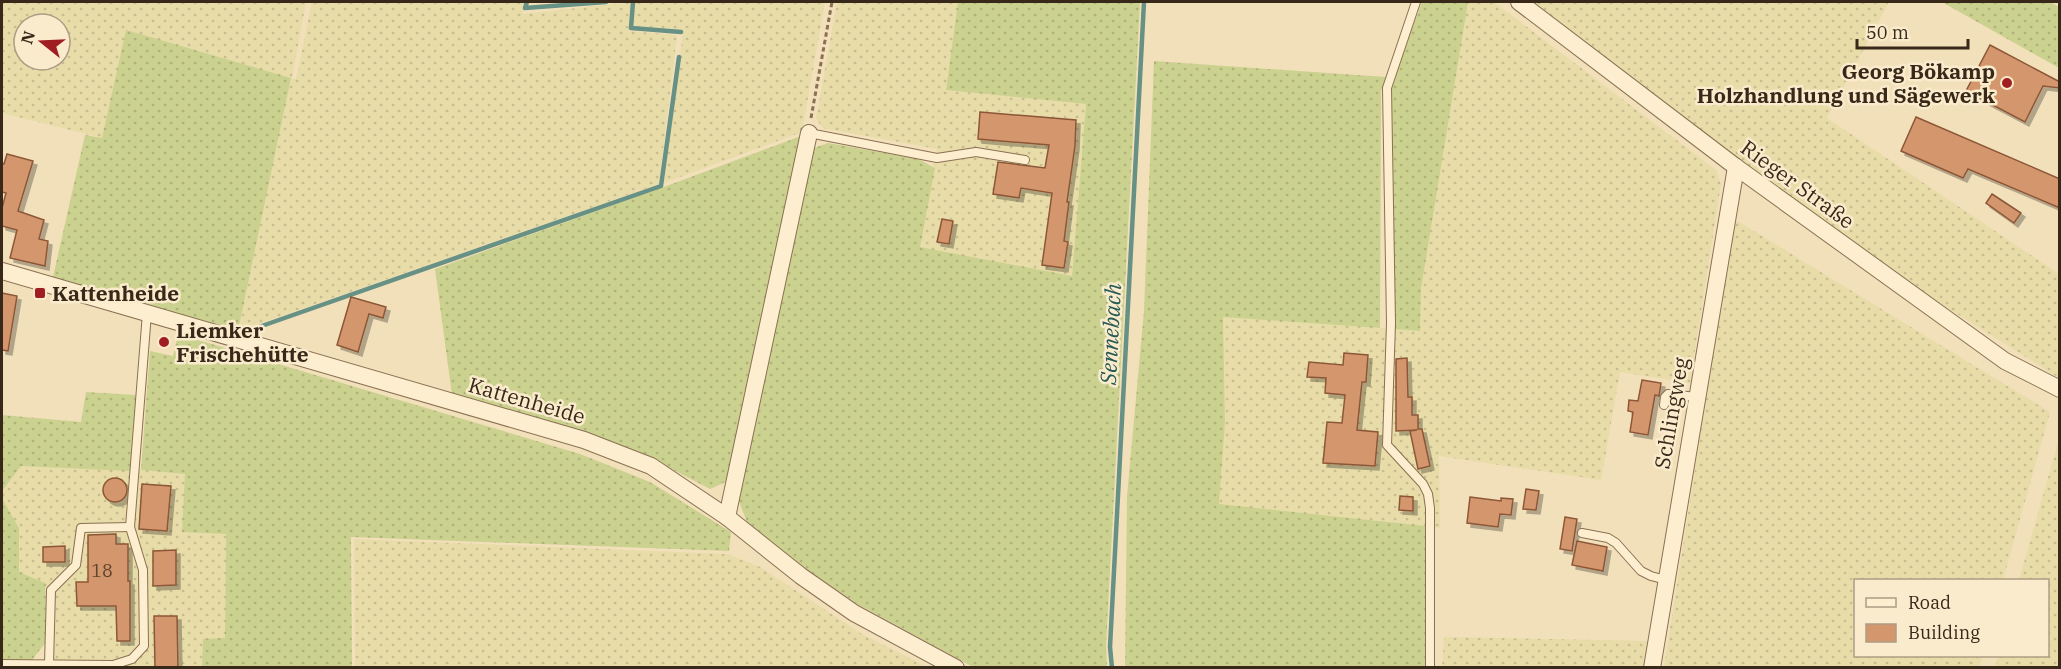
<svg xmlns="http://www.w3.org/2000/svg" width="2061" height="669" viewBox="0 0 2061 669" font-family="'IBM Plex Serif',serif">
  <defs>
    <pattern id="farmland-dots" width="8" height="8" patternUnits="userSpaceOnUse" patternTransform="scale(1.5)"><rect width="8" height="8" fill="#e8dca8"/><path d="M2 2h.1M6 6h.1" fill="none" stroke="#c8bd90" stroke-width="1.8" stroke-linecap="round"/></pattern>
    <pattern id="grass-dots" width="8" height="8" patternUnits="userSpaceOnUse" patternTransform="scale(1.5)"><rect width="8" height="8" fill="#cbd18e"/><path d="M2 2h.1M6 6h.1" fill="none" stroke="#afb37a" stroke-width="1.8" stroke-linecap="round"/></pattern>
    <filter id="shadow"><feDropShadow dx="4" dy="4" stdDeviation="0" flood-color="#0004"/></filter>
  </defs>
  <rect width="100%" height="100%" fill="#f2e0bb"/>
  <g fill="url(#farmland-dots)" fill-rule="evenodd">
    <path d="M 2,2 L 306,2 L 292,78 L 296,79 L 312,2 L 524,2 L 523,14 L 631,2 L 629,31 L 677,35 L 659,184 L 238,331 L 291,78 L 126,31 L 102,138 L 2,113 ZM 24,24 L 60,24 L 60,60 L 24,60 Z"/>
    <path d="M 635,2 L 825,2 L 802,132 L 664,183 L 683,32 L 633,26 Z"/>
    <path d="M 837,2 L 958,2 L 946,90 L 1086,104 L 1072,276 L 919,247 L 937,149 L 823,128 L 816,119 Z"/>
    <path d="M 1468,2 L 1494,2 L 1716,170 L 1721,184 L 1690,383 L 1620,372 L 1601,480 L 1439,456 L 1440,528 L 1219,505 L 1225,423 L 1223,316 L 1420,331 L 1421,289 Z"/>
    <path d="M 1525,2 L 1889,2 L 1827,118 L 2059,274 L 2059,378 L 1921,291 L 1744,164 Z"/>
    <path d="M 1734,219 L 2050,412 L 2003,580 L 1856,580 L 1856,656 L 1983,656 L 1979,667 L 1664,667 Z"/>
    <path d="M 2059,439 L 2059,667 L 1995,667 L 1998,656 L 2048,656 L 2048,580 L 2019,580 Z"/>
    <path d="M 21,466 L 141,470 L 185,474 L 226,534 L 225,639 L 203,639 L 202,667 L 46,667 L 46,642 L 19,572 L 19,528 L 2,498 L 2,491 Z"/>
    <path d="M 354,539 L 728,554 L 760,567 L 862,634 L 927,667 L 355,667 Z"/>
    <path d="M 1444,637 L 1649,641 L 1644,667 L 1442,668 Z"/>
  </g>
  <g fill="url(#grass-dots)">
    <path d="M 958,2 L 1140,2 L 1106,646 L 1107,667 L 975,668 L 964,662 L 859,605 L 806,569 L 747,522 L 736,494 L 814,148 L 828,143 L 918,159 L 935,168 L 920,247 L 1072,276 L 1086,104 L 946,90 Z"/>
    <path d="M 1422,2 L 1468,2 L 1421,289 L 1420,331 L 1394,329 L 1390,88 Z"/>
    <path d="M 1942,2 L 2050,2 L 2059,7 L 2059,68 Z"/>
    <path d="M 126,30 L 291,78 L 238,331 L 53,277 L 85,135 L 102,138 Z"/>
    <path d="M 1154,61 L 1386,77 L 1381,91 L 1380,328 L 1223,317 L 1225,423 L 1219,504 L 1425,526 L 1425,667 L 1125,667 L 1127,496 L 1144,311 Z"/>
    <path d="M 801,136 L 730,480 L 710,489 L 639,452 L 452,395 L 435,269 L 661,188 Z"/>
    <path d="M 178,334 L 580,454 L 650,482 L 731,532 L 729,551 L 351,537 L 352,667 L 202,667 L 203,639 L 225,638 L 226,534 L 182,532 L 185,474 L 141,470 L 150,351 L 173,356 Z"/>
    <path d="M 86,392 L 136,395 L 130,471 L 21,466 L 2,491 L 2,415 L 81,422 Z"/>
    <path d="M 2,498 L 19,528 L 19,572 L 45,583 L 46,642 L 32,660 L 2,659 Z"/>
  </g>
  <g fill="none" stroke-linecap="round" stroke-linejoin="round">
    <g stroke="#679185" stroke-width="4.5">
      <path d="M 527,2 L 525,8 L 606,2"/>
      <path d="M 633,2 L 631,28 L 681,32"/>
      <path d="M 256,328 L 661,186 L 679,57"/>
      <path d="M 1112,668 L 1110,647 L 1144,2"/>
    </g>
  </g>
  <g fill="#d4966d" stroke="#8c5737" stroke-width="1.5" filter="url(#shadow)">
    <path d="M 1990,45 L 2060,82 L 2060,88 L 2043,86 L 2025,122 L 1966,91 Z"/>
    <path d="M 980,112 L 1076,120 L 1075,146 L 1067,202 L 1069,202 L 1064,241 L 1068,242 L 1064,268 L 1042,265 L 1052,193 L 1021,188 L 1019,198 L 993,194 L 998,162 L 1045,168 L 1049,145 L 978,139 Z"/>
    <path d="M 1916,117 L 2060,179 L 2060,208 L 1968,169 L 1963,178 L 1901,151 Z"/>
    <path d="M 7,154 L 33,161 L 18,211 L 44,220 L 39,239 L 48,241 L 45,266 L 10,258 L 17,230 L 2,226 L 2,208 L 6,193 L 2,192 L 2,163 L 4,164 Z"/>
    <path d="M 1992,194 L 2021,213 L 2014,223 L 1986,203 Z"/>
    <path d="M 942,219 L 953,221 L 949,244 L 937,242 Z"/>
    <path d="M 2,293 L 17,296 L 8,351 L 2,350 Z"/>
    <path d="M 351,297 L 386,307 L 383,318 L 369,314 L 358,352 L 337,345 Z"/>
    <path d="M 1344,353 L 1368,355 L 1366,382 L 1362,382 L 1357,430 L 1378,432 L 1375,466 L 1323,463 L 1327,422 L 1342,423 L 1345,395 L 1325,393 L 1326,378 L 1307,377 L 1309,362 L 1343,365 Z"/>
    <path d="M 1407,358 L 1408,397 L 1412,397 L 1412,415 L 1418,415 L 1418,429 L 1422,429 L 1430,466 L 1418,469 L 1410,431 L 1417,430 L 1396,431 L 1396,359 Z"/>
    <path d="M 1642,380 L 1661,383 L 1659,396 L 1655,395 L 1648,435 L 1630,432 L 1633,412 L 1628,411 L 1629,400 L 1638,401 Z"/>
    <circle cx="115" cy="490" r="12"/>
    <path d="M 142,484 L 171,486 L 167,531 L 139,529 Z"/>
    <path d="M 1526,489 L 1539,491 L 1536,510 L 1523,509 Z"/>
    <path d="M 1400,496 L 1413,497 L 1413,511 L 1399,510 Z"/>
    <path d="M 1470,497 L 1501,501 L 1501,498 L 1513,499 L 1511,515 L 1500,514 L 1498,527 L 1467,523 Z"/>
    <path d="M 1565,517 L 1577,519 L 1572,551 L 1560,549 Z"/>
    <path d="M 116,534 L 116,544 L 128,544 L 128,581 L 130,581 L 130,641 L 117,641 L 116,606 L 77,606 L 76,582 L 88,582 L 88,535 Z"/>
    <path d="M 1577,541 L 1607,547 L 1603,571 L 1572,565 Z"/>
    <path d="M 65,546 L 65,562 L 43,562 L 43,547 Z"/>
    <path d="M 176,550 L 176,585 L 153,586 L 153,551 Z"/>
    <path d="M 154,616 L 177,616 L 178,668 L 155,668 Z"/>
  </g>
  <g fill="none" stroke-linecap="round" stroke-linejoin="round">
    <defs>
      <g id="lane">
        <path d="M 1416,2 L 1387,88 L 1391,323 L 1387,445 L 1423,484 L 1428,494 L 1430,508 L 1430,668"/>
        <path d="M 809,133 L 937,158 L 976,152 L 1025,160"/>
        <path d="M 1664,405 L 1665,397 L 1668,394 L 1697,397"/>
        <path d="M 1582,533 L 1608,538 L 1616,543 L 1641,571 L 1651,576 L 1666,580"/>
        <path d="M 2,664 L 113,665 L 132,659 L 144,646 L 143,570 L 130,527 L 147,313"/>
        <path d="M 49,664 L 51,590 L 76,565 L 81,528 L 130,527"/>
      </g>
      <g id="street">
        <path d="M 1519,2 L 1736,167 L 2005,361 L 2060,389"/>
        <path d="M 2,271 L 584,440 L 651,466 L 727,517 L 801,576 L 854,613 L 956,668"/>
        <path d="M 727,517 L 809,133"/>
        <path d="M 1652,668 L 1736,167"/>
      </g>
    </defs>
    <use href="#lane" stroke="#8b7053" stroke-width="10"/>
    <use href="#street" stroke="#8b7053" stroke-width="18"/>
    <path stroke="#8b7053" stroke-width="3" stroke-dasharray="4.5 3" stroke-linecap="butt" d="M 811,118 L 832,2"/>
    <use href="#lane" stroke="#fceecf" stroke-width="8"/>
    <use href="#street" stroke="#fceecf" stroke-width="16"/>
  </g>
  <g fill="#a01d21" stroke="#f9ebcb" stroke-width="2">
    <circle cx="2007" cy="83" r="6"/>
    <rect x="34" y="287" width="12" height="12" rx="3"/>
    <circle cx="164" cy="342" r="6"/>
  </g>
  <g text-anchor="middle" dominant-baseline="central" stroke-width="5" stroke-linejoin="round" paint-order="stroke">
    <g font-size="18" fill="#5f442f">
      <text x="102" y="570">18</text>
    </g>
    <g font-size="21" font-weight="bold" fill="#38281a" stroke="#f9ebcb" text-anchor="start">
      <text x="1995" y="71" text-anchor="end">Georg Bökamp<tspan x="1995" dy="24">Holzhandlung und Sägewerk</tspan></text>
      <text x="52" y="293">Kattenheide</text>
      <text x="176" y="330">Liemker<tspan x="176" dy="24">Frischehütte</tspan></text>
    </g>
    <g font-size="21" fill="#38281a" stroke="#f9ebcb">
      <text transform="translate(1798 184) rotate(36)">Rieger Straße</text>
      <text transform="translate(527 400) rotate(16)">Kattenheide</text>
      <text transform="translate(1671 413) rotate(-80)">Schlingweg</text>
    </g>
    <g font-size="22" font-style="italic" fill="#275a55" stroke="#f9ebcb">
      <text transform="translate(1110 334) rotate(-87)">Sennebach</text>
    </g>
  </g>
  <rect width="2061" height="669" fill="none" stroke="#38281a" stroke-width="6"/>
  <rect x="1854" y="579" width="195" height="78" fill="#f9ebcb" stroke="#ac9d84" stroke-width="1.5"/>
  <rect x="1866" y="598" width="30" height="9" fill="#fceecf" stroke="#ac9d84" stroke-width="1.5"/>
  <text x="1908" y="609" font-size="18" fill="#38281a">Road</text>
  <rect x="1866" y="624" width="30" height="18" fill="#d4966d" stroke="#ac9d84" stroke-width="1.5"/>
  <text x="1908" y="639" font-size="18" fill="#38281a">Building</text>
  <g transform="translate(42 42) rotate(288)"><circle r="28" fill="#f9ebcb" stroke="#ac9d84" stroke-width="1.5"/>
  <path d="M0-4.5L10 22L0 15L-10 22Z" fill="#a01d21"/>
  <text y="-9" font-size="16" font-weight="bold" text-anchor="middle" fill="#38281a">N</text>
  </g>
  <path d="M1857 39v9h111v-9" fill="none" stroke="#38281a" stroke-width="3"/>
  <text x="1866" y="39" font-size="18" fill="#38281a" stroke="#f9ebcb" stroke-width="4.5" paint-order="stroke">50 m</text>
</svg>
